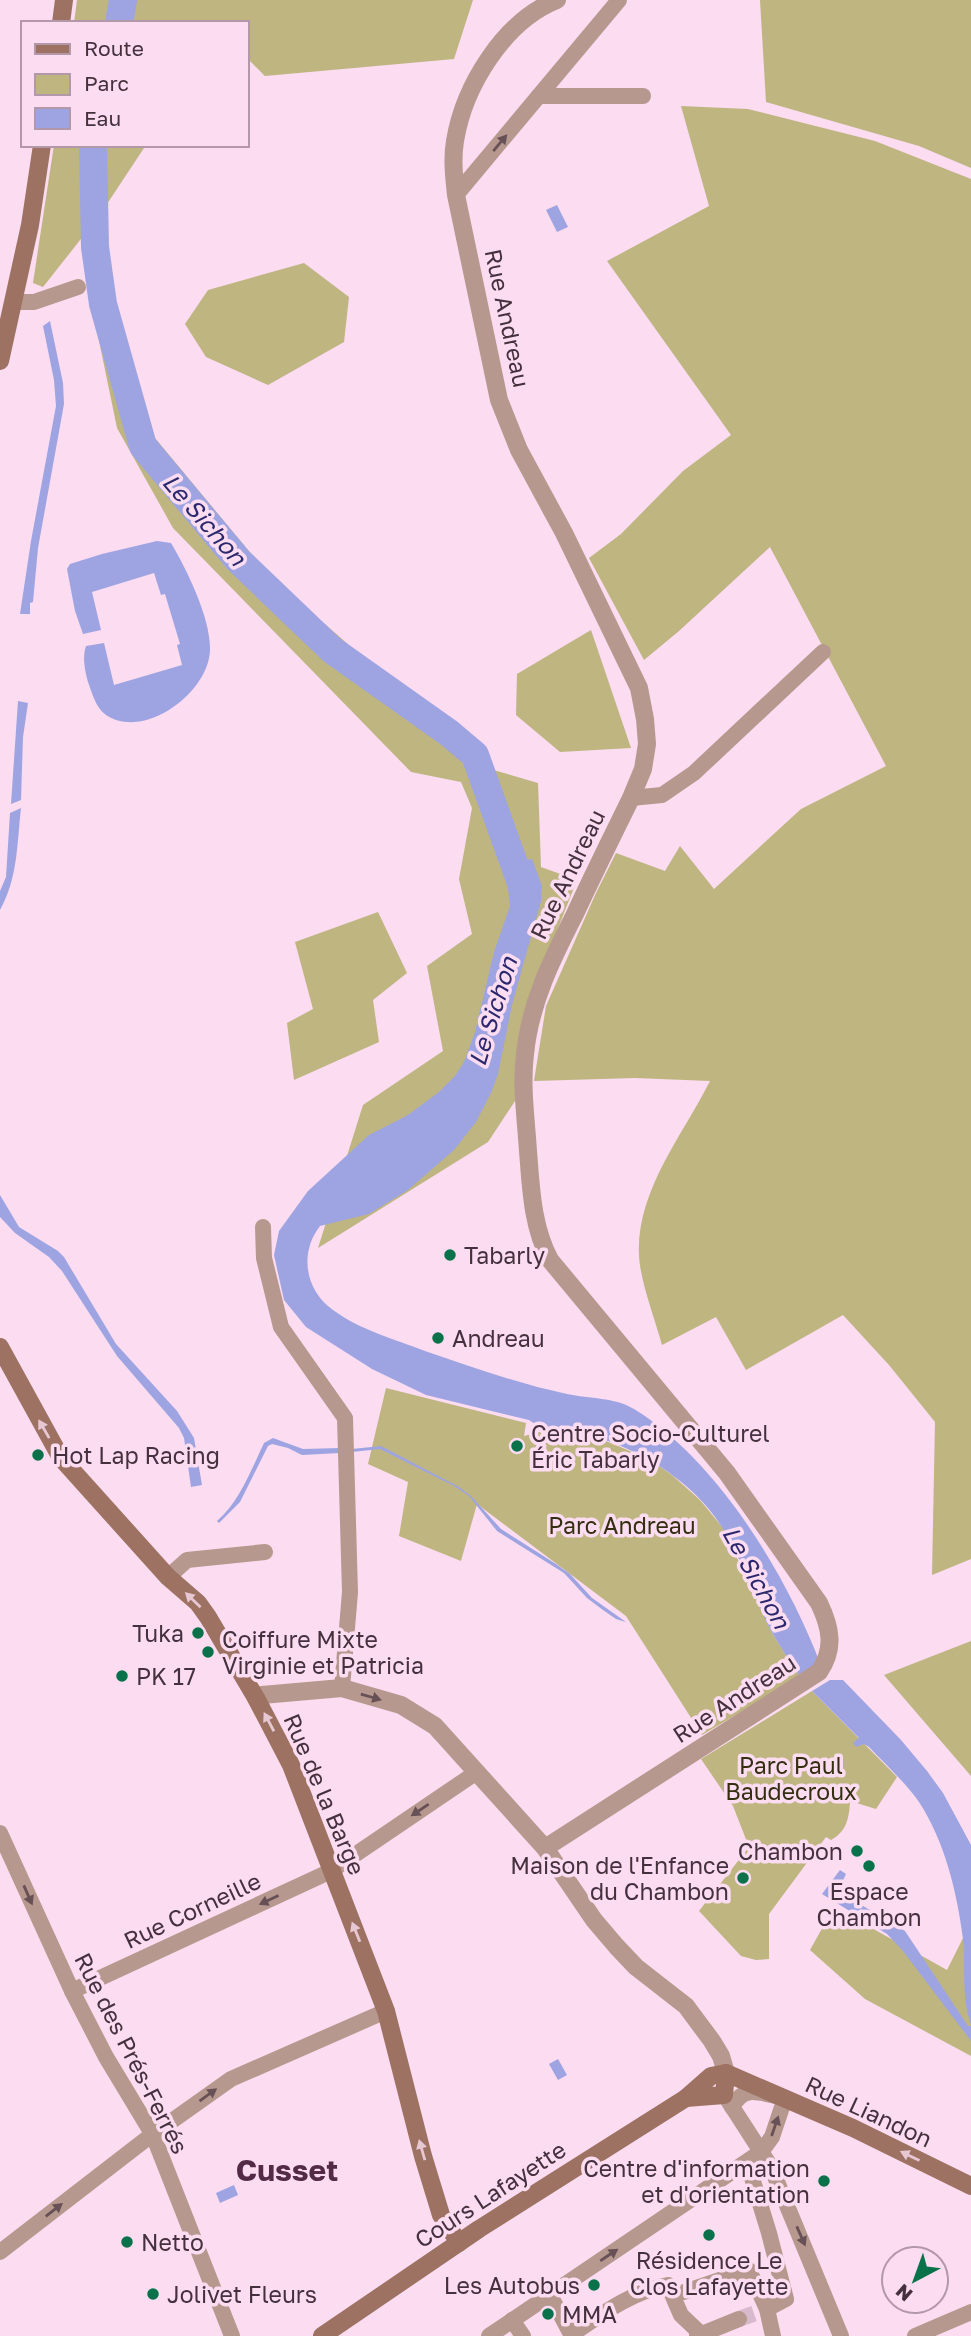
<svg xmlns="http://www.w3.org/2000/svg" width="971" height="2336" viewBox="0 0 971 2336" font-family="'Golos Text',sans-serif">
  <rect width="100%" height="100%" fill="#fbdcf0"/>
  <g fill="#beb581">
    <path d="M 77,0 L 473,0 L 454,59 L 265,76 L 247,58 L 247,23 L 74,23 Z"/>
    <path d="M 760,0 L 971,0 L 971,168 L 919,146 L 766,102 Z"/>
    <path d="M 681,106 L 748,109 L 875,141 L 971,179 L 971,1559 L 932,1575 L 935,1422 L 889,1365 L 843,1315 L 746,1370 L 716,1317 L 662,1345 C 655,1319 640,1281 639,1255 C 636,1191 683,1135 710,1081 L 635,1078 L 534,1081 L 546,1006 L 596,893 L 616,853 L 665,871 L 680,846 L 714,889 L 801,809 L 886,766 L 770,547 L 679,631 L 644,660 L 589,558 L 621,534 L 683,471 L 731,435 L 607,261 L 709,206 Z"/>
    <path d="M 54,145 L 146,145 L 99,216 L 43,287 L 33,283 Z"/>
    <path d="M 304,263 L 349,297 L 344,342 L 268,385 L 206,357 L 185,324 L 208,290 Z"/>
    <path d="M 111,289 L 155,438 L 268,574 L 490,769 L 538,783 L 541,867 L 577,880 L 523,1017 L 517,1098 L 488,1142 L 318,1248 L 363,1105 L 443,1051 L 427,966 L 472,934 L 459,879 L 472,808 L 461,782 L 411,772 L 173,528 L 117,428 L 90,297 Z"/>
    <path d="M 591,630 L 631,748 L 560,752 L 516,715 L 517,674 Z"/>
    <path d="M 378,912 L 407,973 L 373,1000 L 379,1042 L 294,1080 L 287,1023 L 313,1009 L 295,942 Z"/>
    <path d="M 386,1388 L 526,1423 L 524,1436 L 558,1427 L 575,1428 L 649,1459 L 672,1475 L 700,1500 L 723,1528 L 772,1633 L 800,1677 L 702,1735 L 626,1616 L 477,1504 L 461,1561 L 399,1536 L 408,1482 L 368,1464 Z"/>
    <path d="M 971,1641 L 971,1776 L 884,1675 Z"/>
    <path d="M 812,1691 L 897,1777 L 876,1809 L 850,1801 C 849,1818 847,1831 831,1840 L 826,1837 L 769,1914 L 769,1959 L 756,1960 L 741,1956 L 699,1911 L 749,1847 L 733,1806 L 701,1759 Z"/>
    <path d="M 834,1907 L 947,1970 L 971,1922 L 971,2056 L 865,1999 L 810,1950 Z"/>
  </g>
  <g fill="#9ea4e1">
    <path d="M 557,205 L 568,227 L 557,232 L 546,210 Z"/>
    <path d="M 50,321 L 63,383 L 64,404 L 38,548 L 33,602 L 30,603 L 30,614 L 20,614 L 31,541 L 56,406 L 54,380 L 43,326 Z"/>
    <path d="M 157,541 L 171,543 C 187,570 210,617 210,648 C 211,691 145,741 106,715 C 96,708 92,693 88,682 C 85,671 82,657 86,646 L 104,643 L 114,685 L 182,665 L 177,645 L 180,644 L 165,594 L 161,595 L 154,573 L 92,592 L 101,630 L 83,634 L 75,611 L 67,569 L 70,564 L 102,554 Z"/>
    <path d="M 18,701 L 28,703 L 23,737 L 21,800 L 11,804 Z"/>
    <path d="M 21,808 C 17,843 18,878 0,910 L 0,891 L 6,877 L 10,813 Z"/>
    <path d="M 532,859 L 542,886 L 541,901 L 512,1005 L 498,1074 L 491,1093 L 476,1122 L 454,1150 L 408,1190 L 369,1214 L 320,1226 C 299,1253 305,1290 333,1310 C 360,1330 394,1339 425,1351 C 472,1367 519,1384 567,1394 C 590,1399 614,1397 634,1409 C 717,1460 786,1574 820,1663 L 800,1677 C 791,1662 780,1647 771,1631 C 754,1598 743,1562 723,1529 C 700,1490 658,1461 616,1444 C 589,1434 573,1425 544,1430 L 529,1420 L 426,1395 L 372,1369 L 306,1327 L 284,1300 L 274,1255 L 279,1231 L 308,1191 L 369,1135 L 408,1115 L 439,1092 L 455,1076 L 464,1062 L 475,1032 L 494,952 L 510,906 L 505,864 Z"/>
    <path d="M 0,1195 L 19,1227 L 58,1251 L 64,1257 L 116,1344 L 177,1411 L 189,1430 L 194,1438 L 202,1485 L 191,1487 L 184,1438 L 179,1428 L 117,1356 L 62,1271 L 49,1257 L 15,1233 L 0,1217 Z"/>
    <path d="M 273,1438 L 303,1449 L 340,1448 L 340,1453 L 302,1455 L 288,1448 L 272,1444 L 268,1446 L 240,1502 L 219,1523 L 217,1521 C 240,1501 251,1470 264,1443 Z"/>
    <path d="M 381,1446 L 459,1487 L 471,1496 L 501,1529 L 556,1564 L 570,1574 L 592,1598 L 626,1622 L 616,1619 L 603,1610 L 587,1598 L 564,1573 L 497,1531 L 469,1496 L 454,1486 L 380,1449 L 352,1452 L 352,1449 Z"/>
    <path d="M 830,1680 L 843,1680 L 901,1740 L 927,1771 L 943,1793 L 971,1845 L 971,2024 C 961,1997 966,1966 963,1939 C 957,1892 945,1842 919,1802 C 905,1782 885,1764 869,1747 L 864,1744 L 856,1747 L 853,1743 L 859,1738 L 812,1691 Z"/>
    <path d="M 840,1870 L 846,1874 L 838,1891 L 905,1931 L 968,2026 L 971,2026 L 971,2041 L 903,1951 L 887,1934 L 822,1894 Z"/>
    <path d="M 558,2059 L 567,2075 L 558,2080 L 549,2064 Z"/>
    <path d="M 234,2185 L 238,2195 L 220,2203 L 216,2193 Z"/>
  </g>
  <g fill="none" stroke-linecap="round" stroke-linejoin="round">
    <g stroke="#9ea4e1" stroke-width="28">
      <path d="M 119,23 L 123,0"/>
      <path d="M 93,145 L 95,247 L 103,304 L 143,446 L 238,560 L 332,650 L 449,733 L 475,755 L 526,897"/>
    </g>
    <path stroke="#d7bacc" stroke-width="16" stroke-dasharray="16 8" stroke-linecap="butt" d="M 739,2319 L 767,2309"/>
    <g stroke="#b6988e" stroke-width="16">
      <path d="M 539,96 L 643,96"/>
      <path d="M 456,195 L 619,0"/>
      <path d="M 13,302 L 34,302 L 78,287"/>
      <path d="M 631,798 L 662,795 L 694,773 L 823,652"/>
      <path d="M 263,1227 L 264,1258 L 281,1327 L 345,1418 L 350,1592 L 342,1688"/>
      <path d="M 168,1577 L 187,1560 L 265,1552"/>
      <path d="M 0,1833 L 72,1991 L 106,2057 L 153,2135 L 232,2336"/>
      <path d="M 72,1991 L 331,1871 L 477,1772"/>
      <path d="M 727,2099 L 771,2167 L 841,2336"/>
      <path d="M 732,2107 C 745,2083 761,2094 785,2098 L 772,2137 L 761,2152 L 752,2178 L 769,2233 L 786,2299 L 767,2309 L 773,2336"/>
      <path d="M 0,2252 L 145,2140 L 231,2079 L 386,2011"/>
      <path d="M 684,2292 L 749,2270 L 767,2309"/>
      <path d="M 550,2295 L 572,2336"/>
      <path d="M 512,2320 L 523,2336"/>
      <path d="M 571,2335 C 602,2314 631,2292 668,2285 L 681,2315 L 700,2333"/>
      <path d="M 489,2336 L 761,2152"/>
      <path d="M 697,2336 L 739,2319"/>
      <path d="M 915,2336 L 971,2312"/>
    </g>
    <g stroke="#b6988e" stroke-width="18">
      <path d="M 256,1698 L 262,1695 L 342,1688 L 401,1705 L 435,1726 L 545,1848 L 594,1920 L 617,1947 L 636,1967 L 686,2006 L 712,2041 L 721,2056 L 726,2073"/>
      <path d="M 545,1848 L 819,1672 C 835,1649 831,1628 819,1603 L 727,1473 L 550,1260 C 532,1226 531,1188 528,1151 C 526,1119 521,1086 525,1054 C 530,1003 552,959 575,914 C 593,875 612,837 631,798 L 643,769 L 647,744 L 645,719 L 639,688 L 564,533 L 519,450 L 499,400 L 456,195 C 454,177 452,159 455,141 C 464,86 504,21 557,0"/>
    </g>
    <g stroke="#9d7263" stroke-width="18">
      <path d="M 61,23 L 64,0"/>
      <path d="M 0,361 L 30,225 L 42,145"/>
      <path d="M 0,1347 L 61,1458 L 168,1577 L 198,1603 L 208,1617 L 256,1698 L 291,1765 L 386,2011 L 423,2156 L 441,2215 L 459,2243"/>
      <path d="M 686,2098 L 724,2095 L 726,2073"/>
      <path d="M 322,2336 L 479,2229 L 686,2098 L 711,2076 L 726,2073 L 853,2128 L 971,2186"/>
    </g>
  </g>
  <defs><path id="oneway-solid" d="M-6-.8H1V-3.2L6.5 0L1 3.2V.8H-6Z" transform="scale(1.75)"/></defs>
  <g fill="#675056">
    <use href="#oneway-solid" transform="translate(500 143) rotate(-50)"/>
    <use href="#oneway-solid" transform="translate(371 1697) rotate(16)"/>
    <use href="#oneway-solid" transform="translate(420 1810) rotate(146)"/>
    <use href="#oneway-solid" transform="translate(28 1895) rotate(66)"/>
    <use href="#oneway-solid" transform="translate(269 1900) rotate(155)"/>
    <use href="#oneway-solid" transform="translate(208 2095) rotate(-36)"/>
    <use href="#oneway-solid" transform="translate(775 2126) rotate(-71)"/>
    <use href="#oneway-solid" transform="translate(54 2210) rotate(-38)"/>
    <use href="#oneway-solid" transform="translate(801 2236) rotate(66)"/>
    <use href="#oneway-solid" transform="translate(609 2255) rotate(-34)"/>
  </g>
  <g fill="#e8c7d4">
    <use href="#oneway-solid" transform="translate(44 1429) rotate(-120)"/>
    <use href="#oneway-solid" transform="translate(193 1600) rotate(-136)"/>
    <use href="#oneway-solid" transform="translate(269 1722) rotate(-118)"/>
    <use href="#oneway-solid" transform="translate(356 1932) rotate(-112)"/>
    <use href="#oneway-solid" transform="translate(422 2150) rotate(-106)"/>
    <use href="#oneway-solid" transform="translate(910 2156) rotate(-154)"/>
  </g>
  <g fill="#09724a" stroke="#fbdcf0" stroke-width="2.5">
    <circle cx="450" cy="1255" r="7"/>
    <circle cx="438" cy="1338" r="7"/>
    <circle cx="517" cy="1446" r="7"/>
    <circle cx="38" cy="1455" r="7"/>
    <circle cx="198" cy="1633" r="7"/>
    <circle cx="208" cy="1652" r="7"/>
    <circle cx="122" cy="1676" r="7"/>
    <circle cx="857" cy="1851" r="7"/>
    <circle cx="869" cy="1866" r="7"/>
    <circle cx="743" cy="1878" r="7"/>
    <circle cx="824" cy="2181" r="7"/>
    <circle cx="709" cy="2235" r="7"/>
    <circle cx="127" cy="2242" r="7"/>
    <circle cx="594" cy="2285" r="7"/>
    <circle cx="153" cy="2294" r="7"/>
    <circle cx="548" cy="2314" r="7"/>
  </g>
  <g text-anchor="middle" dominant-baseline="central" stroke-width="7" stroke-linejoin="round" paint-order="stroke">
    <g font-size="23" fill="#45313e" stroke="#fbdcf0">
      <text transform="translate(508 318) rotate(78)">Rue Andreau</text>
      <text transform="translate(567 874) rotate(-64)">Rue Andreau</text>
      <text transform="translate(734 1698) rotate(-33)">Rue Andreau</text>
      <text transform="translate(325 1794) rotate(67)">Rue de la Barge</text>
      <text transform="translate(192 1910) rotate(-25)">Rue Corneille</text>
      <text transform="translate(132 2053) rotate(63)">Rue des Prés-Ferrés</text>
      <text transform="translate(869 2111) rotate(25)">Rue Liandon</text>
      <text transform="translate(490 2194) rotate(-33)">Cours Lafayette</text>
    </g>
    <g font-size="23" fill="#45313e" stroke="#fbdcf0" text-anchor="start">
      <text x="464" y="1255">Tabarly</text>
      <text x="452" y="1338">Andreau</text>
      <text x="531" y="1433">Centre Socio-Culturel<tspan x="531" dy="26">Éric Tabarly</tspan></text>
      <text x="52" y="1455">Hot Lap Racing</text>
      <text x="184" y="1633" text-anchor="end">Tuka</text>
      <text x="222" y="1639">Coiffure Mixte<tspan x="222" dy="26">Virginie et Patricia</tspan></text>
      <text x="136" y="1676">PK 17</text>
      <text x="843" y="1851" text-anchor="end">Chambon</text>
      <text x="729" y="1865" text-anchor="end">Maison de l'Enfance<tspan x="729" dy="26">du Chambon</tspan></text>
      <text x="869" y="1891" text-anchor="middle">Espace<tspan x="869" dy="26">Chambon</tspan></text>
      <text x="810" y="2168" text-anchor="end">Centre d'information<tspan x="810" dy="26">et d'orientation</tspan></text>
      <text x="141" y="2242">Netto</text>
      <text x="709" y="2260" text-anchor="middle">Résidence Le<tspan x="709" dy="26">Clos Lafayette</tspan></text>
      <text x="580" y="2285" text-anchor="end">Les Autobus</text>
      <text x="167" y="2294">Jolivet Fleurs</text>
      <text x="562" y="2314">MMA</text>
    </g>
    <g font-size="23" fill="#342f11" stroke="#fbdcf0">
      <text x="622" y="1525">Parc Andreau</text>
      <text x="791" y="1765">Parc Paul<tspan x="791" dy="26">Baudecroux</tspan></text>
    </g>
    <g font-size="24" font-style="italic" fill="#2b286e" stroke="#fbdcf0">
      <text transform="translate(205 519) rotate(49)">Le Sichon</text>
      <text transform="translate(492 1011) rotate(-73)">Le Sichon</text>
      <text transform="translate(757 1577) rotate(61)">Le Sichon</text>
    </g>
    <g font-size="30" font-weight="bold" fill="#532b47" stroke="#fbdcf0">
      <text x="287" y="2170">Cusset</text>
    </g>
  </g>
  <rect x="21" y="21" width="228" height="126" fill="#fbdcf0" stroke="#b298a9" stroke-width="2"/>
  <rect x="35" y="44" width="35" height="10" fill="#9d7263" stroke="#b298a9" stroke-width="2"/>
  <text x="84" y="56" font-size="21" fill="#45313e">Route</text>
  <rect x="35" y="74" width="35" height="21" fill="#beb581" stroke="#b298a9" stroke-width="2"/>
  <text x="84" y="91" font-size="21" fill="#45313e">Parc</text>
  <rect x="35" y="108" width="35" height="21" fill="#9ea4e1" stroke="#b298a9" stroke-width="2"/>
  <text x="84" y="126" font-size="21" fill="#45313e">Eau</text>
  <g transform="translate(915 2280) rotate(221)"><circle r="33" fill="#fbdcf0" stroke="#b298a9" stroke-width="2"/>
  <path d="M0-5L12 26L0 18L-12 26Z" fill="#09724a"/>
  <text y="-10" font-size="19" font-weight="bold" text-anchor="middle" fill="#45313e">N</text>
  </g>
</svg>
